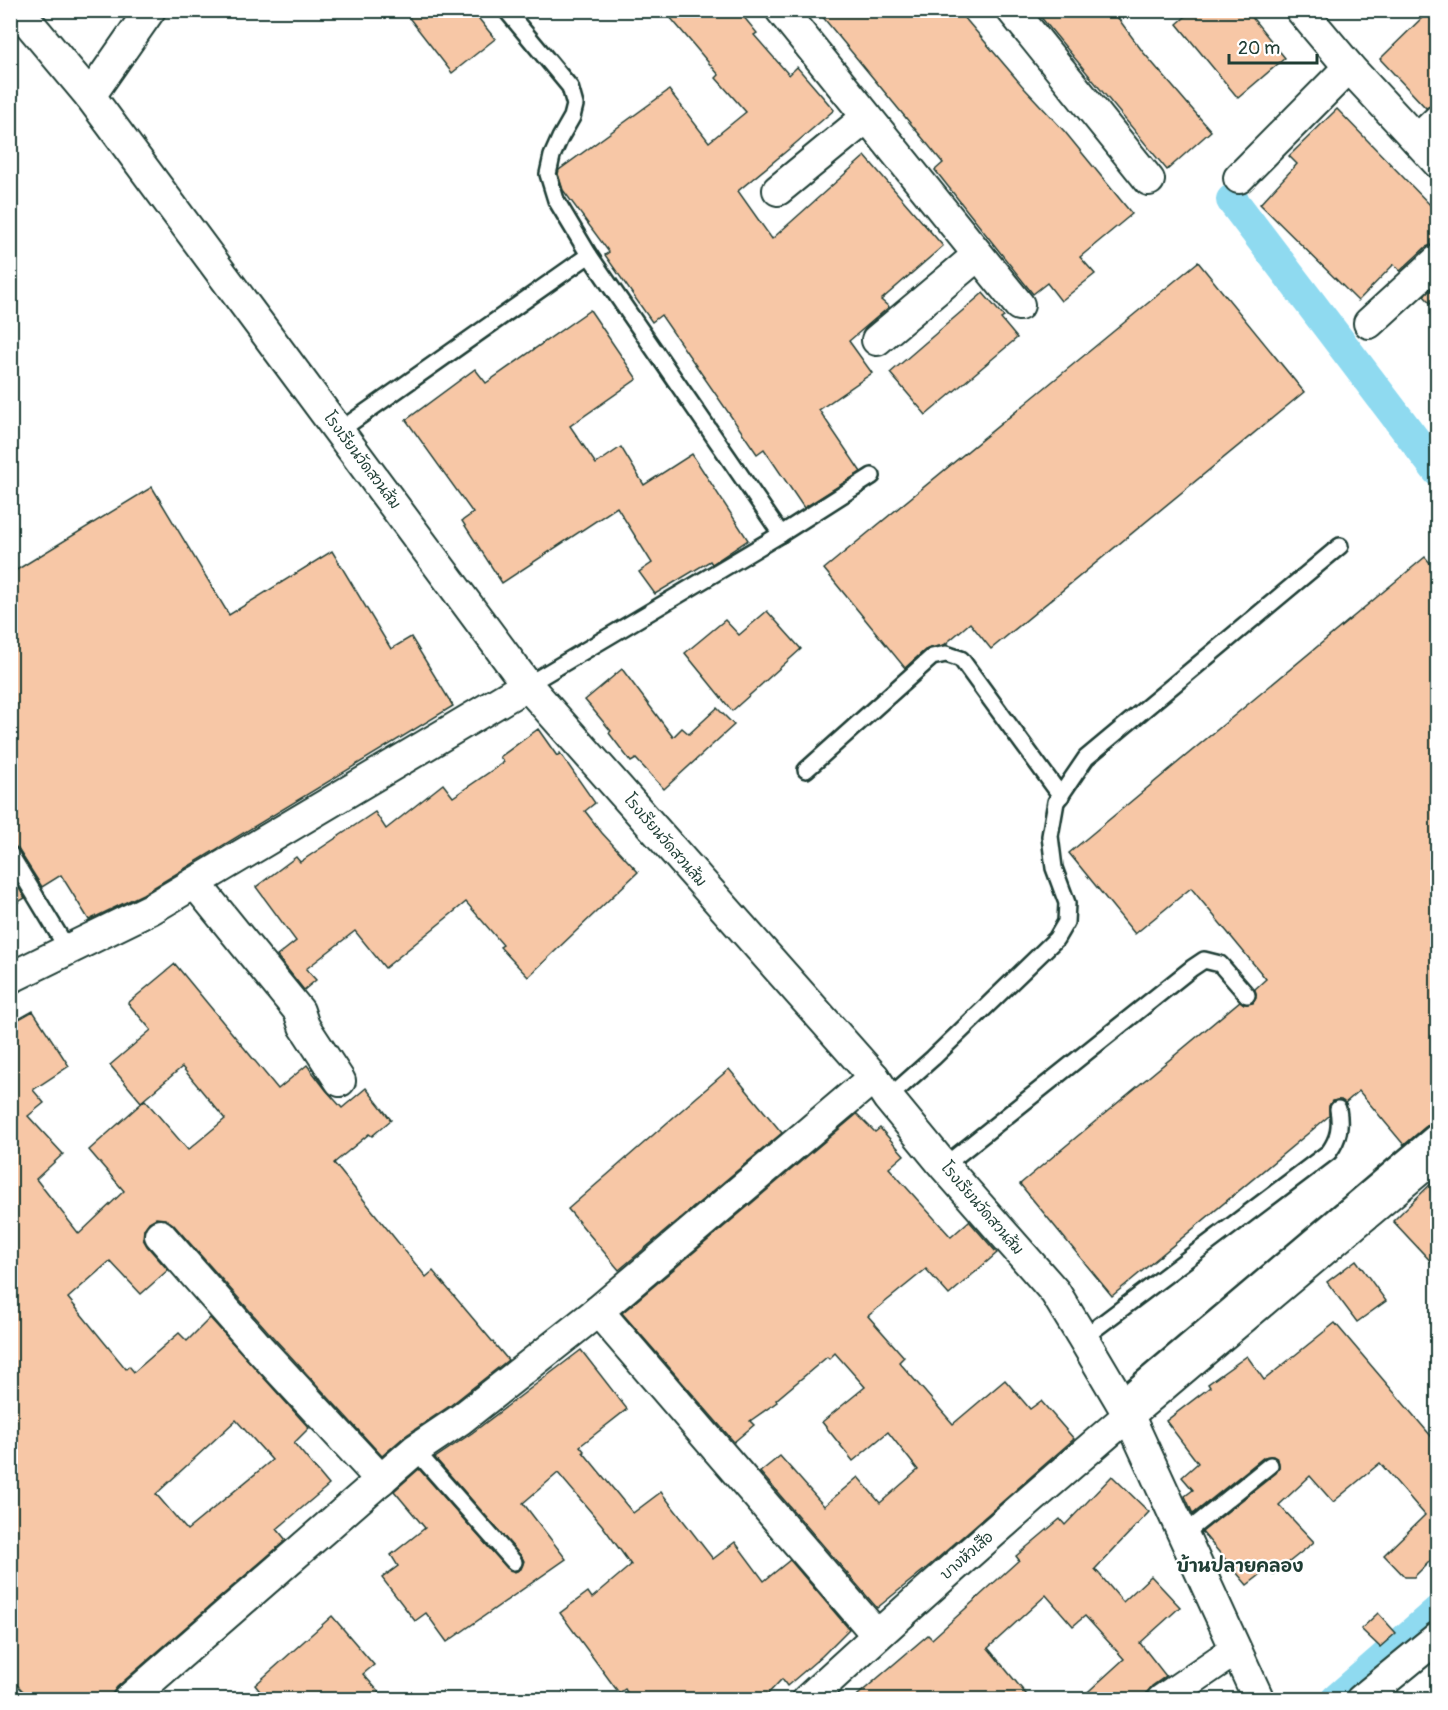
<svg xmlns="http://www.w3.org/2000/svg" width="1448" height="1710" viewBox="0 0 1448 1710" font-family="Pangolin,'Playpen Sans Thai',sans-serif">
  <rect width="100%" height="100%" fill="#fff"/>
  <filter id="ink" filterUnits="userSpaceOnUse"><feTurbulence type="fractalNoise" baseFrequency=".0167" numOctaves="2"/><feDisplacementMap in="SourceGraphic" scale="12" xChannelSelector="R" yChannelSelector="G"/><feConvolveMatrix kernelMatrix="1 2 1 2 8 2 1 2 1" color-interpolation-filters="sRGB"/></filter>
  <g filter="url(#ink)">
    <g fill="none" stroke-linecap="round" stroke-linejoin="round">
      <g stroke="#8fdaf0" stroke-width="32">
        <path d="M 1232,200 L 1438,471"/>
        <path d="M 1336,1700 L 1438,1611"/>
      </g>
    </g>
    <g fill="#f7c7a6" stroke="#1f3d34" stroke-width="1.5" fill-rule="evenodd">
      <path d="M 403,10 L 472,10 L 495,39 L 452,73 Z"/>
      <path d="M 664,10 L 738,10 L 757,33 L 754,35 L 789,75 L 797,67 L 834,110 L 789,149 L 738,191 L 772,239 L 865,156 L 943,246 L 881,300 L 889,307 L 849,341 L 872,373 L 819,410 L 861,472 L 804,508 L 764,449 L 757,454 L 661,315 L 652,322 L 605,255 L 609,252 L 563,190 L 558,174 L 559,170 L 669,90 L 709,142 L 746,112 L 716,78 L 719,75 Z"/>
      <path d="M 817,10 L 958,10 L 1025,89 L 1065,132 L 1132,214 L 1080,257 L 1095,274 L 1061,301 L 1047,283 L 1033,294 L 935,170 L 943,163 Z"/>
      <path d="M 1035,10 L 1112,10 L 1143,52 L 1211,131 L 1167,170 Z"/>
      <path d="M 1193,10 L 1246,10 L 1285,58 L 1238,98 L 1177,24 Z"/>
      <path d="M 1430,10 L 1437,10 L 1437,103 L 1426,108 L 1380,59 Z"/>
      <path d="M 1337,109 L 1437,212 L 1437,243 L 1426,247 L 1400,271 L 1394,264 L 1358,301 L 1260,204 L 1297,164 L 1289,156 Z"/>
      <path d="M 1198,262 L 1304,392 L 991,649 L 970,623 L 944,645 L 925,650 L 905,668 L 824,569 Z"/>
      <path d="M 1437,284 L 1437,310 L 1424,296 Z"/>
      <path d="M 983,293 L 1004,317 L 1001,319 L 1017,338 L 926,415 L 890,373 Z"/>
      <path d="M 590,310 L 637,379 L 570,426 L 596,464 L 621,447 L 644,485 L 692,454 L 748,540 L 712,564 L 710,561 L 655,594 L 639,572 L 652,563 L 617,507 L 502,583 L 462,521 L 473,513 L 406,420 L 475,369 L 486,383 Z"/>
      <path d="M 152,487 L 229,615 L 332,551 L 391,649 L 411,637 L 453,706 L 143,894 L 89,920 L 61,875 L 42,887 L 18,849 L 10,844 L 10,574 Z"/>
      <path d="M 1425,557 L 1437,571 L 1437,1117 L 1404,1145 L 1359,1091 L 1345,1103 L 1341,1100 L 1332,1101 L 1329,1106 L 1329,1116 L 1112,1296 L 1020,1184 L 1240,1001 L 1244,1004 L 1253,1003 L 1256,998 L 1255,989 L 1266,979 L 1191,888 L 1135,934 L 1069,853 Z"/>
      <path d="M 767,611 L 801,649 L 732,711 L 685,653 L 725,620 L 739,635 Z"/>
      <path d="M 622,669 L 673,737 L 682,728 L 689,734 L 717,708 L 734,725 L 664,789 L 636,759 L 631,762 L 609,733 L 611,731 L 585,700 Z"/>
      <path d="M 538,729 L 557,756 L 560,753 L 595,803 L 585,811 L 602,833 L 638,872 L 528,977 L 500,947 L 503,945 L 466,902 L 385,968 L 355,931 L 306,969 L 316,980 L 304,990 L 277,956 L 296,941 L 256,887 L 296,857 L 300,862 L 375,812 L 386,829 L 443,784 L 453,797 L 504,762 L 500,757 Z"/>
      <path d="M 10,874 L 25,898 L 10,907 Z"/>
      <path d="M 175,964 L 278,1089 L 307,1065 L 326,1090 L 342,1108 L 366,1088 L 391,1120 L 372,1136 L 369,1134 L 334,1163 L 426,1277 L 433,1271 L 508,1360 L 451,1405 L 405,1436 L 382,1456 L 272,1336 L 173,1224 L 165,1219 L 156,1218 L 149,1222 L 144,1229 L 143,1239 L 147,1246 L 168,1270 L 141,1294 L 110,1261 L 68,1298 L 126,1369 L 129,1366 L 134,1372 L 179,1333 L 187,1341 L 210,1318 L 309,1428 L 294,1443 L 329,1485 L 277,1529 L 286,1540 L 117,1687 L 112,1694 L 111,1700 L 32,1700 L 10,1678 L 10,1024 L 33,1011 L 69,1066 L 33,1090 L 44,1103 L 28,1116 L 63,1154 L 36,1179 L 79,1234 L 124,1191 L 89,1150 L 145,1100 L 188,1150 L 225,1119 L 182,1067 L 141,1102 L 110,1065 L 151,1030 L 128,1003 ZM 236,1420 L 272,1460 L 187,1530 L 156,1494 Z"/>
      <path d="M 729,1069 L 782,1133 L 619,1270 L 568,1209 Z"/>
      <path d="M 857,1114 L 875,1132 L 880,1128 L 904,1155 L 889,1168 L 951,1237 L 969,1221 L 997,1253 L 949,1295 L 926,1269 L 868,1316 L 904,1357 L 899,1362 L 953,1424 L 1005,1380 L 1030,1409 L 1041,1401 L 1074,1439 L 930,1565 L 877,1608 L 760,1472 L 780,1456 L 824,1506 L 858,1477 L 880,1503 L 918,1470 L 888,1432 L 853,1461 L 822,1422 L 865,1387 L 835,1353 L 829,1359 L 827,1357 L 776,1400 L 777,1402 L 750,1421 L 754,1425 L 734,1442 L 622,1313 Z"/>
      <path d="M 1437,1178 L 1437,1268 L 1393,1221 Z"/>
      <path d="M 1356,1260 L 1386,1301 L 1357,1322 L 1327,1282 Z"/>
      <path d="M 1335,1323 L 1437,1443 L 1437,1554 L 1414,1577 L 1405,1577 L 1384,1555 L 1425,1515 L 1380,1463 L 1333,1502 L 1310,1476 L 1279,1505 L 1314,1542 L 1273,1575 L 1268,1569 L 1247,1585 L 1202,1532 L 1276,1473 L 1279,1468 L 1278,1459 L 1273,1456 L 1264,1457 L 1193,1514 L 1185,1496 L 1193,1490 L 1182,1477 L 1198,1463 L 1166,1421 L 1210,1387 L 1208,1384 L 1247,1356 L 1264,1380 Z"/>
      <path d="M 581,1350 L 627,1409 L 580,1446 L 584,1451 L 583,1452 L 633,1513 L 661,1492 L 713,1559 L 735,1542 L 764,1581 L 790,1560 L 849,1629 L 822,1656 L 787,1686 L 782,1679 L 762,1700 L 632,1700 L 625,1689 L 619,1693 L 560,1613 L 588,1592 L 592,1598 L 631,1565 L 602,1525 L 558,1473 L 523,1503 L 566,1559 L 447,1642 L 426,1613 L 415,1621 L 382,1578 L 398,1566 L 391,1555 L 425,1528 L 394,1491 L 419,1469 L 507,1568 L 515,1572 L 521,1569 L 524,1561 L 521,1556 L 435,1458 L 472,1433 Z"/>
      <path d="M 1112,1476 L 1149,1512 L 1095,1569 L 1123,1602 L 1151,1576 L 1180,1607 L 1140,1643 L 1166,1676 L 1152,1686 L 1147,1692 L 1145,1700 L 1079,1700 L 1124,1659 L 1085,1616 L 1073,1626 L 1046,1595 L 988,1648 L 1031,1700 L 852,1700 L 928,1635 L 932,1639 L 1019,1560 L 1016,1556 L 1060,1519 L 1065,1525 Z"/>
      <path d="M 1378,1613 L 1396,1633 L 1380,1647 L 1361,1629 Z"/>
      <path d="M 332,1616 L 374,1665 L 363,1674 L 386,1700 L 267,1700 L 255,1685 Z"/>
    </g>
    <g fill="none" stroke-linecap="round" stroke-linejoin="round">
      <defs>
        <g id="service">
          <path d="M 506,10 L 570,87 L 575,105 L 572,117 L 560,138 L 552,156 L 548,174 L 556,200 L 589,255 L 781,534 L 527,685"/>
          <path d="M 339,431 L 589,255"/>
          <path d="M 781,534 L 872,476"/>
          <path d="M 806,770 L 932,657 L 946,654 L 961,659 L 1061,796"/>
          <path d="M 10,854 L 68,950"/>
          <path d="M 888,1098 L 933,1058 L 1056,939 L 1066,922 L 1067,903 L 1054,868 L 1050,836 L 1056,802 L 1086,758 L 1340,546"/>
          <path d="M 944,1166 L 1192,968 L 1204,960 L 1220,964 L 1247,995"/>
          <path d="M 1083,1338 L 1329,1152 C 1339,1138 1341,1126 1338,1109"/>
          <path d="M 1119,1399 L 1438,1129"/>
          <path d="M 415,1450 L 514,1562"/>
          <path d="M 1183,1535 L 1270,1465"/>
        </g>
        <g id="minor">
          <path d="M 18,10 L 90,96 L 527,685 L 874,1077 L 888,1098 L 944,1166 L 1055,1292 L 1083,1338 L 1128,1414 L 1259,1700"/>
          <path d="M 781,10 L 1019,305"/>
          <path d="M 1012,10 L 1149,180"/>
          <path d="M 1301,10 L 1349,67 L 1438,163"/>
          <path d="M 90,96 L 150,10"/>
          <path d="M 1417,140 L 1438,120"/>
          <path d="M 1239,178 L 1349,67"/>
          <path d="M 778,190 L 867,117"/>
          <path d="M 1369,323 L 1438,260"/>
          <path d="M 877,340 L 978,255"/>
          <path d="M 195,883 L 299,1011 L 304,1026 L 340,1081"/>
          <path d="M 10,978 L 151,909 L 527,685"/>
          <path d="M 160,1235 L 259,1348 L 381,1480"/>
          <path d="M 598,1311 L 877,1635"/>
          <path d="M 128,1700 L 415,1450 L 461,1419 L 598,1311 L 874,1077"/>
          <path d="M 807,1700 C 1011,1511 1225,1333 1438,1154"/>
          <path d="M 1162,1700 L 1235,1650"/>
          <path d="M 1361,1700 L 1438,1637"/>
        </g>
      </defs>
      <use href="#service" stroke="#1f3d34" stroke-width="20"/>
      <use href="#minor" stroke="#1f3d34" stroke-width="34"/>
      <use href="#service" stroke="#fff" stroke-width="15"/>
      <use href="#minor" stroke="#fff" stroke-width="30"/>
    </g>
  </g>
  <g text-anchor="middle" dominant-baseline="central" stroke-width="4.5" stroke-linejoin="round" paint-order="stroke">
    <g font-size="15" fill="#1f3d34" stroke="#fff">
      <text transform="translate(362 461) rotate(53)">โรงเรียนวัดสวนส้ม</text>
      <text transform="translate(665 841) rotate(49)">โรงเรียนวัดสวนส้ม</text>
      <text transform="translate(982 1209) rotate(49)">โรงเรียนวัดสวนส้ม</text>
      <text transform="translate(967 1556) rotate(-41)">บางหัวเสือ</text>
    </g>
    <g font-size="18" font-weight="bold" fill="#1f3d34" stroke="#fff">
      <text x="1240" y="1566">บ้านปลายคลอง</text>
    </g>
  </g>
  <rect width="1448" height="1710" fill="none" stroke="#fff" stroke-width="36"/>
  <rect x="18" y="18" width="1412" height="1674" fill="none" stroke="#1f3d34" stroke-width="2" filter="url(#ink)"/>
  <path d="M1229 54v9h88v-9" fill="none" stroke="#1f3d34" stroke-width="3"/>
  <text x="1238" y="54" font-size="18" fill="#1f3d34" stroke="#ffffff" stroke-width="4.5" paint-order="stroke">20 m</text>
</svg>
